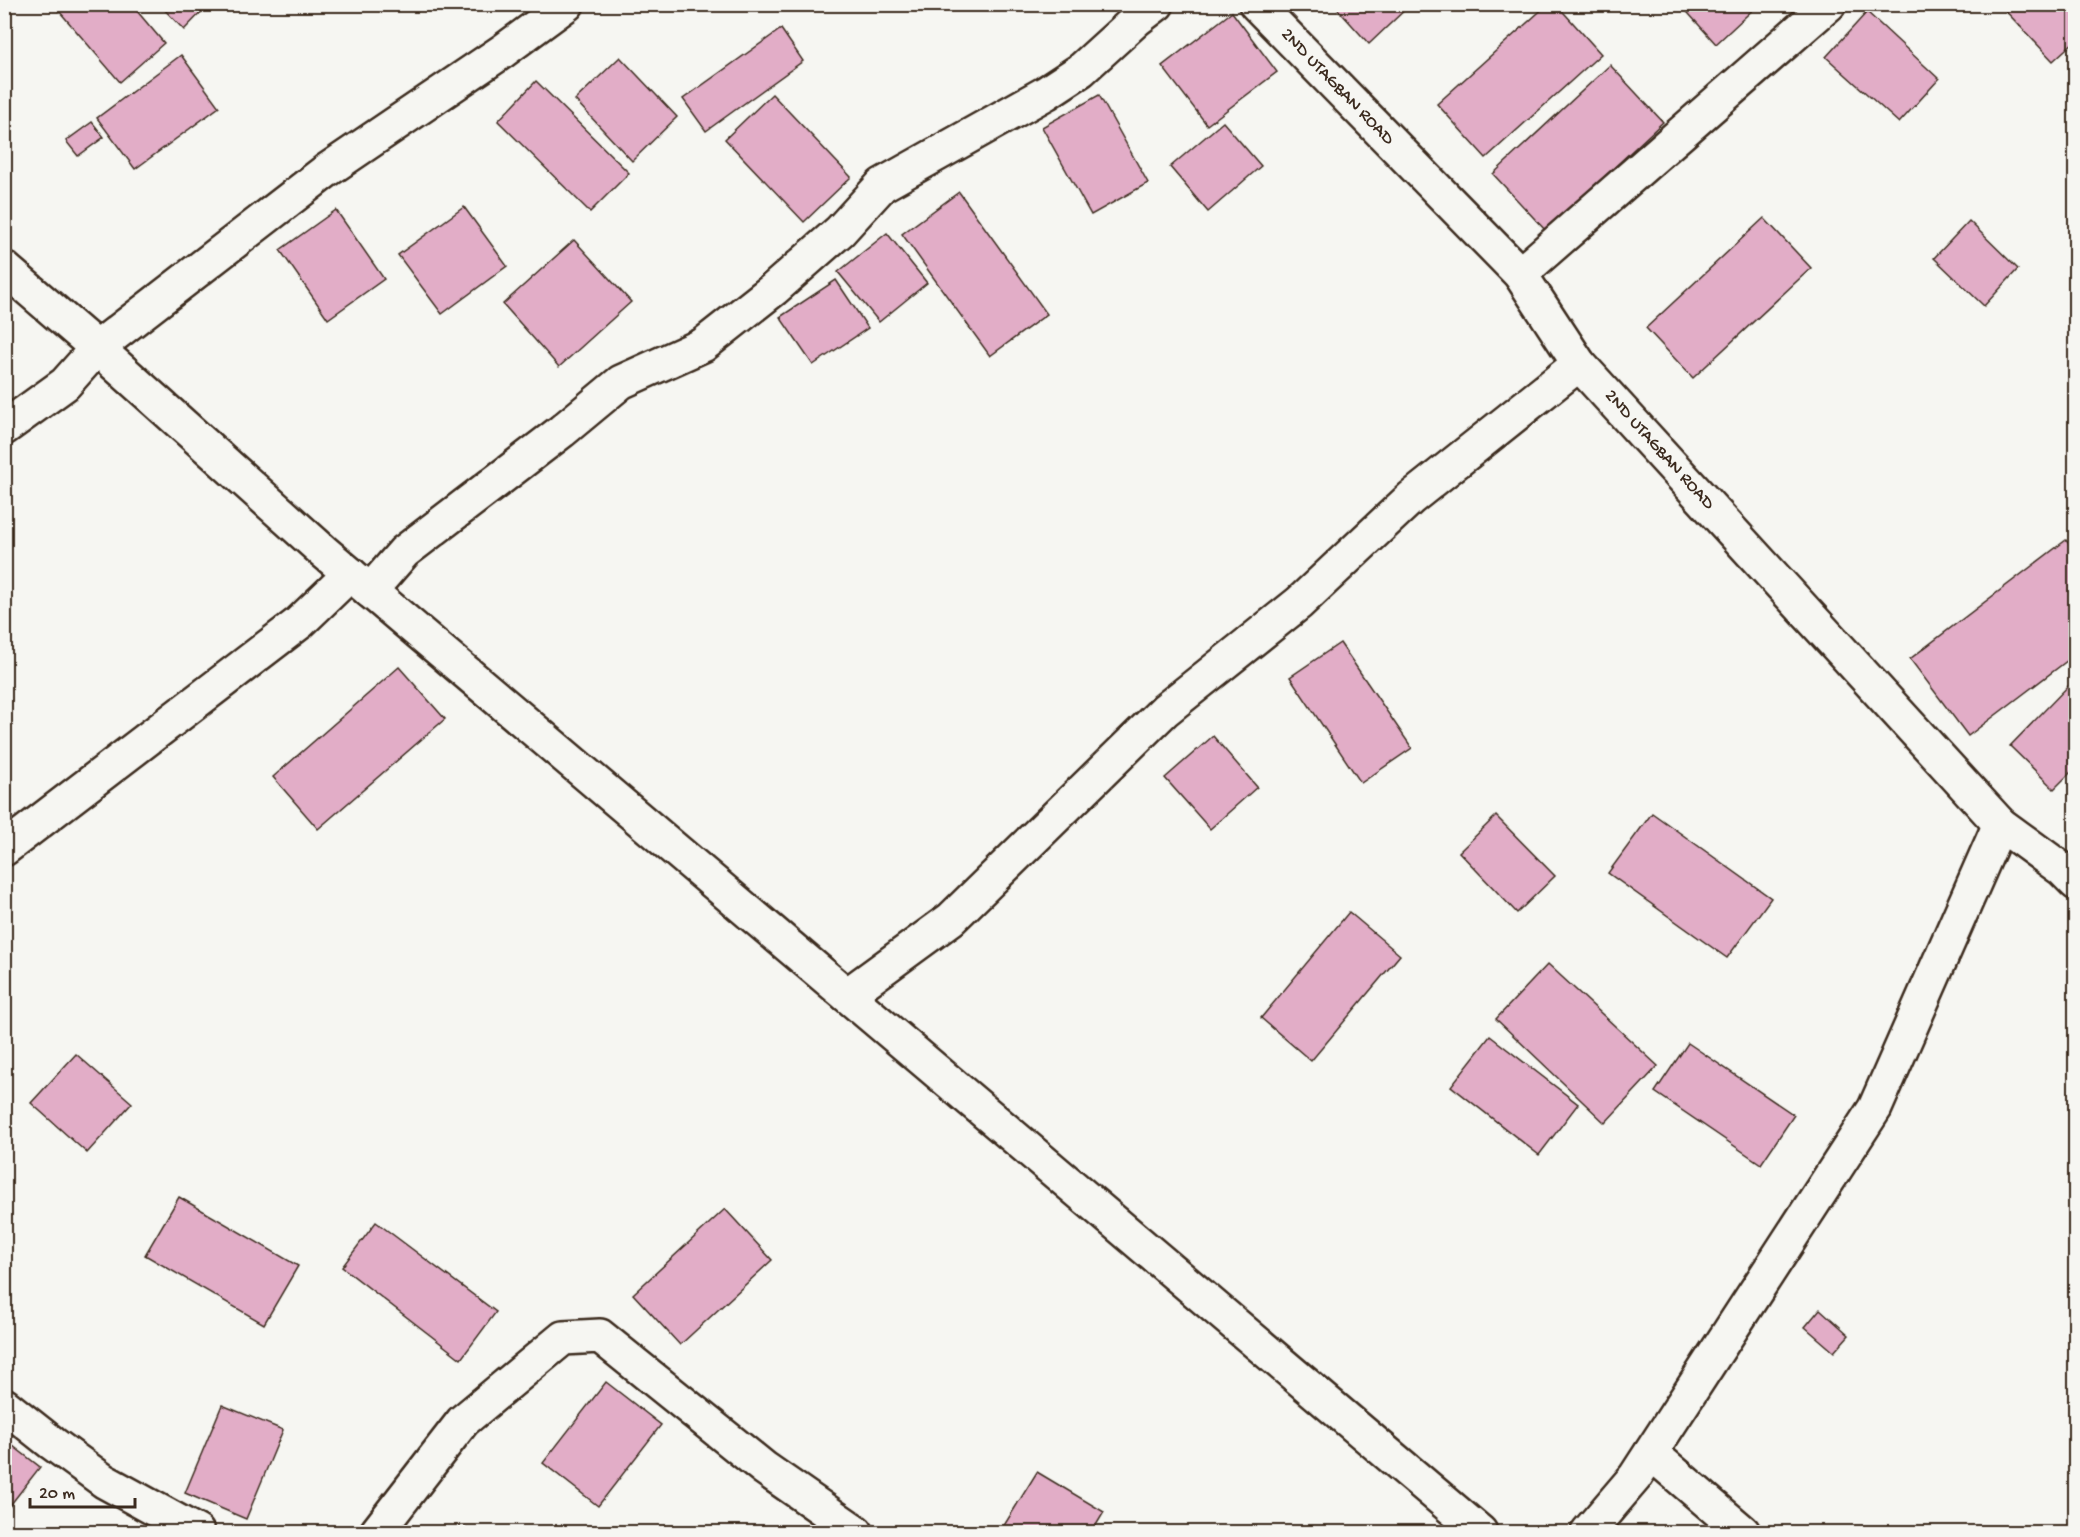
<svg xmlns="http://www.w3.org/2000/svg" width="2080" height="1537" viewBox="0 0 2080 1537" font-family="'Gochi Hand',sans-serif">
  <rect width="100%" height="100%" fill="#f6f6f2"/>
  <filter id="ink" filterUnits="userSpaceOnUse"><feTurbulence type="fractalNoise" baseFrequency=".0167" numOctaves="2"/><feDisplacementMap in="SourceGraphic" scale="12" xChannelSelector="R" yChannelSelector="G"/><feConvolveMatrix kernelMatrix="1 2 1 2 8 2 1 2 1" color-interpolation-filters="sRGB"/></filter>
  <g filter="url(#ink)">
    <g fill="#e2adc7" stroke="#3b2a1e" stroke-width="1.5">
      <path d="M 53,4 L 131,4 L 164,43 L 120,82 Z"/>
      <path d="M 159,4 L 209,4 L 184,30 Z"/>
      <path d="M 1333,4 L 1411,4 L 1369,44 Z"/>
      <path d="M 1548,4 L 1556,4 L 1601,54 L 1486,158 L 1437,104 Z"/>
      <path d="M 1680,4 L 1759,4 L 1716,44 Z"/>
      <path d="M 1999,4 L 2076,4 L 2076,40 L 2053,61 Z"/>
      <path d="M 1232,12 L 1277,72 L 1207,125 L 1162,66 Z"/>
      <path d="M 1867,12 L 1939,79 L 1899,123 L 1826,57 Z"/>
      <path d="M 781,29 L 803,61 L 706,131 L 683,99 Z"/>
      <path d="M 181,55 L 219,107 L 135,169 L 97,118 Z"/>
      <path d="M 620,57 L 677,117 L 632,161 L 575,100 Z"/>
      <path d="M 1610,65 L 1663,122 L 1546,231 L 1493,174 Z"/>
      <path d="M 536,81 L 629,173 L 590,212 L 498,121 Z"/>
      <path d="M 772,94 L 851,177 L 804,222 L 725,139 Z"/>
      <path d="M 1099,95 L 1148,183 L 1091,215 L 1042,127 Z"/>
      <path d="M 92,122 L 104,137 L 78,156 L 66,141 Z"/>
      <path d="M 1223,122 L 1261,166 L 1208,212 L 1170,167 Z"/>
      <path d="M 959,192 L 1047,314 L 990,356 L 902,234 Z"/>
      <path d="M 464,207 L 507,266 L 442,314 L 398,255 Z"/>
      <path d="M 336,210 L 384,279 L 328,319 L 280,250 Z"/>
      <path d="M 1764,218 L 1811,268 L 1693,378 L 1646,328 Z"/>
      <path d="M 1969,221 L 2018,269 L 1984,306 L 1934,258 Z"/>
      <path d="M 887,233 L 927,283 L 879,322 L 838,272 Z"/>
      <path d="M 574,240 L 631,302 L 559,367 L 503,304 Z"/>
      <path d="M 836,280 L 868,328 L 813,365 L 780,317 Z"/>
      <path d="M 2066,540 L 2076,553 L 2076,654 L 1968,736 L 1910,659 Z"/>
      <path d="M 1340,643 L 1412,748 L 1361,783 L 1290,677 Z"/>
      <path d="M 399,667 L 445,719 L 318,829 L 273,777 Z"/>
      <path d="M 2076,678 L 2076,767 L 2054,789 L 2010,746 Z"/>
      <path d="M 1213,736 L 1257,787 L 1210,829 L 1165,778 Z"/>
      <path d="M 1652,813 L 1771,898 L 1727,958 L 1608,873 Z"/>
      <path d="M 1496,816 L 1555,876 L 1517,913 L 1459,852 Z"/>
      <path d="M 1349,912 L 1400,955 L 1311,1061 L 1261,1018 Z"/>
      <path d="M 1548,964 L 1658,1066 L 1605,1123 L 1496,1019 Z"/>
      <path d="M 1490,1036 L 1578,1104 L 1539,1155 L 1451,1086 Z"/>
      <path d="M 1688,1043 L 1794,1115 L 1761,1164 L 1655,1092 Z"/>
      <path d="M 76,1054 L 132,1103 L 87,1153 L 31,1103 Z"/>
      <path d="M 179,1197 L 298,1266 L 264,1324 L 145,1255 Z"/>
      <path d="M 725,1209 L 772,1260 L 680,1345 L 633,1294 Z"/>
      <path d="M 376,1222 L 496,1312 L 461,1359 L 342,1267 Z"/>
      <path d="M 1820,1309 L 1849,1335 L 1834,1352 L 1805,1327 Z"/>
      <path d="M 606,1382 L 661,1425 L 598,1506 L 543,1463 Z"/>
      <path d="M 222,1405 L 283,1430 L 246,1519 L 185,1493 Z"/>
      <path d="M 4,1439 L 40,1467 L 4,1513 Z"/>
      <path d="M 1037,1472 L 1104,1512 L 1092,1532 L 1000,1532 Z"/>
    </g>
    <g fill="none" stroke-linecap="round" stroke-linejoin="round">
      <defs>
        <g id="minor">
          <path d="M 1256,4 L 1520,274 L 1579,364 L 2000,824 L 2063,870 L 2076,883"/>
          <path d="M 4,268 L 97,348 L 323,551 L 1480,1532"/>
          <path d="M 1520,274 L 1829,4"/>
          <path d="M 4,428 L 65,384 L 97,348 L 326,171 L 503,51 L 567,4"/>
          <path d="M 370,591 L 404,552 L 562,431 L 621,382 L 703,345 L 774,289 L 840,231 L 882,185 L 1046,93 L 1081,70 L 1136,20 L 1157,4"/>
          <path d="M 4,849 L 299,623 L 350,574"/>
          <path d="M 847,995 L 951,919 L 1165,710 L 1299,603 L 1411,498 L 1579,364"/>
          <path d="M 4,1405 L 52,1443 L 104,1481 L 197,1532"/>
          <path d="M 1651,1453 L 1743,1532"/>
          <path d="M 377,1532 L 463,1421 L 563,1338 L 600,1336 L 764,1468 L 856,1532"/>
          <path d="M 1588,1532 L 1635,1477 L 1875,1108 L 2000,824"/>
        </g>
      </defs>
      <use href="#minor" stroke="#3b2a1e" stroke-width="38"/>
      <use href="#minor" stroke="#f6f6f2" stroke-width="33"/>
    </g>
  </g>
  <g text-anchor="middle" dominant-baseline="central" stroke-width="6" stroke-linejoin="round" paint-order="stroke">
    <g font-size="18" fill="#3b2a1e" stroke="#f6f6f2">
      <text transform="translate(1337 87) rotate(46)">2ND UTAGBAN ROAD</text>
      <text transform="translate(1659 450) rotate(48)">2ND UTAGBAN ROAD</text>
    </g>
  </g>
  <rect width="2080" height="1537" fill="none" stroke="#f6f6f2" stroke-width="24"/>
  <rect x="12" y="12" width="2056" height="1513" fill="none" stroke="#3b2a1e" stroke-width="2" filter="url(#ink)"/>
  <path d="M30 1498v9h105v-9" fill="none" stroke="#3b2a1e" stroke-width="3"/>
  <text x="39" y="1498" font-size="18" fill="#3b2a1e" stroke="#f6f6f2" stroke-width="4.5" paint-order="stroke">20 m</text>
</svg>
